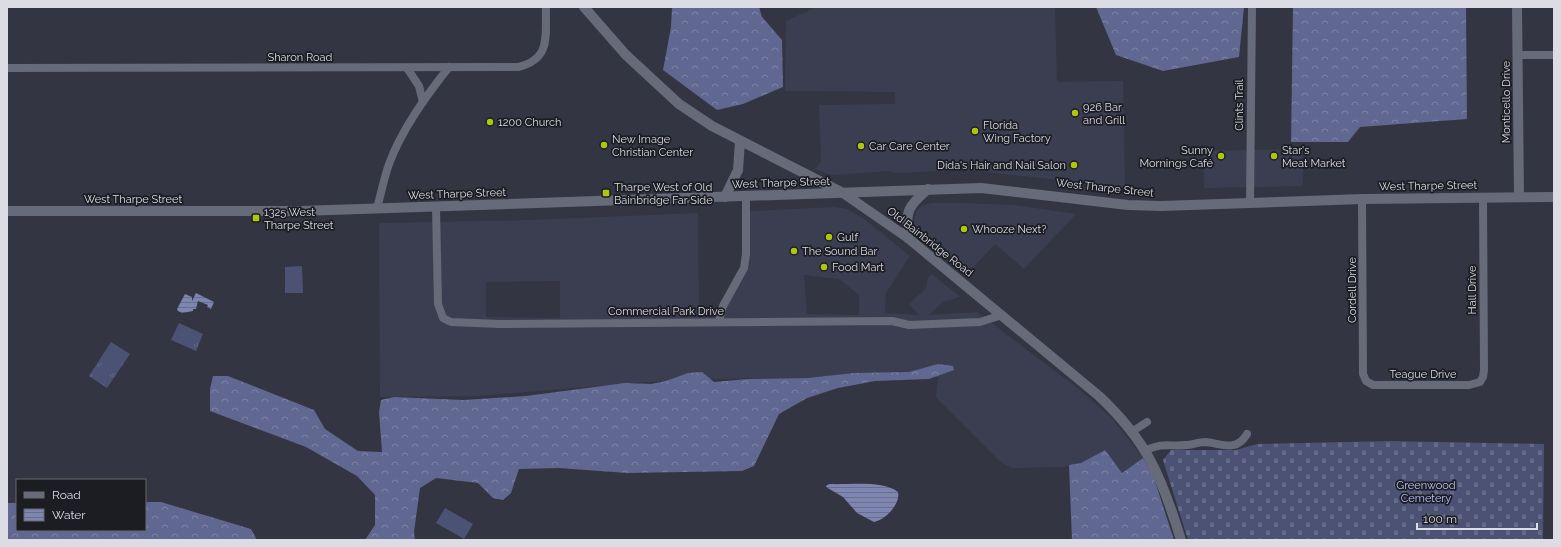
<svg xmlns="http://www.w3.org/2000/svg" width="1561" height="547" viewBox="0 0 1561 547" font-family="Raleway,sans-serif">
  <defs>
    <pattern id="grass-tufts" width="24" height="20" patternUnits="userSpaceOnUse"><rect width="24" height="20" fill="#4c5274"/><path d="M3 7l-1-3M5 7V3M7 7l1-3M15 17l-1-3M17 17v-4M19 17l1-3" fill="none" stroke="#656a88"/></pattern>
    <pattern id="forest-crowns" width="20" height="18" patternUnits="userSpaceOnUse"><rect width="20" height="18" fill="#606790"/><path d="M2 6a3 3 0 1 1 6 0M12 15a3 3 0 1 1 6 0" fill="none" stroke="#7e83a5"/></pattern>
    <pattern id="cemetery-stones" width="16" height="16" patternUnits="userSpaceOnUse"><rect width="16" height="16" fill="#4c5274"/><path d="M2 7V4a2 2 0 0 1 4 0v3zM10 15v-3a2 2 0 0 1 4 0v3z" fill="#656a88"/></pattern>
    <pattern id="water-rules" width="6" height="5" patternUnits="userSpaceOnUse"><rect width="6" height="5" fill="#7e85b0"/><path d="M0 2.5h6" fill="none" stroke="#696e8a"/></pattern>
  </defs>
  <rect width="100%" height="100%" fill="#333542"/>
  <g fill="#3b3e51" fill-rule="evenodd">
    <path d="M 816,7 L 1055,7 L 1057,82 L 1123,81 L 1125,187 L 967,170 L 896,173 L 887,171 L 835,175 L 827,174 L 815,169 L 821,162 L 819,105 L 895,104 L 895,92 L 785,91 L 786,21 Z"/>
    <path d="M 1302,149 L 1303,186 L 1204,188 L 1203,151 Z"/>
    <path d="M 931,203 L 960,203 L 1015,205 L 1076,214 L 1024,269 L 995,244 L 969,272 L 915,227 L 914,220 L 917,210 L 922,206 Z"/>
    <path d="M 835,207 L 847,209 L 863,218 L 910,256 L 886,293 L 885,313 L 919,315 L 909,304 L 926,288 L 928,277 L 932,274 L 960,297 L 943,302 L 929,315 L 977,312 L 1080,390 L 1112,418 L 1143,458 L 1121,473 L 1105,450 L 1081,463 L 1062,467 L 1012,468 L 1002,463 L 936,397 L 938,377 L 748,378 L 646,382 L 477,396 L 380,397 L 379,223 L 530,220 L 698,213 L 699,318 L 724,315 L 728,304 L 749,264 L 749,212 L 751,211 ZM 804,275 L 839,279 L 859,295 L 859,315 L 807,314 ZM 560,281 L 560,318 L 486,317 L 486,282 Z"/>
  </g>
  <g fill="url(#grass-tufts)">
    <path d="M 179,323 L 203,334 L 196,351 L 171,340 Z"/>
    <path d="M 111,342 L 130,354 L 107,388 L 89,376 Z"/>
  </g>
  <g fill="url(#forest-crowns)">
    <path d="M 672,7 L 759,7 L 762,17 L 782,40 L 783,87 L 743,104 L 717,110 L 663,70 L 671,27 Z"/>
    <path d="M 1096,7 L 1244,7 L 1239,57 L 1163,71 L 1116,55 Z"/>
    <path d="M 1293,7 L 1466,7 L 1467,119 L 1360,127 L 1348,142 L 1291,142 Z"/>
    <path d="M 938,364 L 953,366 L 954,370 L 929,379 L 875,381 L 838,388 L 807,398 L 779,414 L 754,466 L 742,471 L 627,473 L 559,468 L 519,469 L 511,493 L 503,500 L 493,498 L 478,483 L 436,478 L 420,488 L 414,532 L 415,540 L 365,540 L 375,525 L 375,495 L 357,476 L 306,447 L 210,411 L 210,389 L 213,376 L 228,376 L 314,410 L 325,429 L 358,451 L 382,452 L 379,412 L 381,400 L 394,397 L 463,400 L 526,396 L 625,383 L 651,384 L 666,381 L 688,373 L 702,372 L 714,382 L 748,379 L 808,378 L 854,373 L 909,372 Z"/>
    <path d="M 1105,450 L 1122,473 L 1143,458 L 1152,472 L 1174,540 L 1072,540 L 1069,465 L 1081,463 Z"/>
    <path d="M 145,502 L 161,502 L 251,529 L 256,538 L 255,540 L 7,540 L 7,503 L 17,503 L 17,530 L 145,530 Z"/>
  </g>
  <path fill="url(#cemetery-stones)" d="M 1389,441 L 1544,444 L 1543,540 L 1188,540 L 1163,460 L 1171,450 L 1236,450 L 1257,444 Z"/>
  <g fill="#4c5274">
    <path d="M 302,266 L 303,293 L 285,293 L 285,267 Z"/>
    <path d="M 181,328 L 198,336 L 193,346 L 176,338 Z"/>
    <path d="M 111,350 L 122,357 L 106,381 L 95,374 Z"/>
    <path d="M 445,508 L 473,524 L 464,539 L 436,523 Z"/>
  </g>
  <g fill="url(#water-rules)">
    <path d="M 196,293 L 214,302 L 211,309 L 207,307 L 208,305 L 198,301 L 196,309 L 193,309 L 193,311 L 182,313 L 178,311 L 177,309 L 185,294 L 192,297 L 192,301 Z"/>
    <path d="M 830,484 C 849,485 883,480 898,492 C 901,504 885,520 874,522 L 857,513 L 843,497 L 826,487 L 827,485 Z"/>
  </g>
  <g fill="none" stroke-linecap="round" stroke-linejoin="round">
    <g stroke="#676a78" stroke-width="8">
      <path d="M 1517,55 L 1554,55"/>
      <path d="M 7,68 L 518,67 C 552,59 545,35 546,7"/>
      <path d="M 407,68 L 419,86 L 423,102"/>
      <path d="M 1362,199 L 1363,374 L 1366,381 L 1373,385 L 1469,385 L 1480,382 L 1483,377 L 1484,370 L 1483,198"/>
      <path d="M 1250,203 L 1252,7"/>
      <path d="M 436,207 L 438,304 L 443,318 L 451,322 L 499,324 L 892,321 L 909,325 L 980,322 L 1002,315"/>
      <path d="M 377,208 C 381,194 384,178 389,164 C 402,129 426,96 449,67"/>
      <path d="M 719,321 L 723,306 L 744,268 L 746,254 L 746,196"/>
      <path d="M 1133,431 L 1147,422"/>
      <path d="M 1146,450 C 1164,442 1169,447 1186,445 C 1192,445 1198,442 1205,442 C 1221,443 1236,453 1247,434"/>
    </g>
    <g stroke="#676a78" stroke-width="10">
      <path d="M 584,7 L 626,55 L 679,104 L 712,126 L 843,193 L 908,238 L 1099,396 C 1148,442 1162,478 1181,540"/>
      <path d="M 1517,7 L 1519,197"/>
      <path d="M 725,197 L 738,170 L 740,142"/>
      <path d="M 7,211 L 300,211 L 981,188 L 1128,205 L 1161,206 L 1362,199 L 1554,197"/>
      <path d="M 908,238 C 905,211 908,206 928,189"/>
    </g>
  </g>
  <g fill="#adc60f" stroke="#1c1d23" stroke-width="1.5">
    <circle cx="1075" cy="113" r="4"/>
    <circle cx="490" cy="122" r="4"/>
    <circle cx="975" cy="131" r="4"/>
    <circle cx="604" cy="145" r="4"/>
    <circle cx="861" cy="146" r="4"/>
    <circle cx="1221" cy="156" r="4"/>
    <circle cx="1274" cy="156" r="4"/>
    <circle cx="1074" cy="165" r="4"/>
    <rect x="602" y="189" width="8" height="8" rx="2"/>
    <rect x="252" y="214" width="8" height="8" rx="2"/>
    <circle cx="964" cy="229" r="4"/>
    <circle cx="829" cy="237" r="4"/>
    <circle cx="794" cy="251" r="4"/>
    <circle cx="824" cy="267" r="4"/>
  </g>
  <g text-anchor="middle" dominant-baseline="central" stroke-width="3.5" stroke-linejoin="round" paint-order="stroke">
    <g font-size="11" fill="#dbdce4" stroke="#1c1d23">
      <text x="300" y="57">Sharon Road</text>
      <text transform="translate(1506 102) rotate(-90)">Monticello Drive</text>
      <text transform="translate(1239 105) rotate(-90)">Clints Trail</text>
      <text transform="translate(781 183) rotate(-2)">West Tharpe Street</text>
      <text transform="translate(1428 186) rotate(-1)">West Tharpe Street</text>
      <text transform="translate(1105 188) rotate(6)">West Tharpe Street</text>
      <text transform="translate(457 194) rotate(-2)">West Tharpe Street</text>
      <text x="133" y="199">West Tharpe Street</text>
      <text transform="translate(930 242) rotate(38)">Old Bainbridge Road</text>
      <text transform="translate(1352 290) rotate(-90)">Cordell Drive</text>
      <text transform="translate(1472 290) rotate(-90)">Hall Drive</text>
      <text x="666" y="311">Commercial Park Drive</text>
      <text x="1423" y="374">Teague Drive</text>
    </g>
    <g font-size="11" fill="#dbdce4" stroke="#1c1d23" text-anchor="start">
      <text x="1083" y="107">926 Bar<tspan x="1083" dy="13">and Grill</tspan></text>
      <text x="498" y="122">1200 Church</text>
      <text x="983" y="125">Florida<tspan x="983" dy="13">Wing Factory</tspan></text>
      <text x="612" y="139">New Image<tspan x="612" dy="13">Christian Center</tspan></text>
      <text x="869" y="146">Car Care Center</text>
      <text x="1213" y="150" text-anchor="end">Sunny<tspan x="1213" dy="13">Mornings Café</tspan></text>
      <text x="1282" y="150">Star's<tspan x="1282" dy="13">Meat Market</tspan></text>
      <text x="1066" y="165" text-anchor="end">Dida's Hair and Nail Salon</text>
      <text x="614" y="187">Tharpe West of Old<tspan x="614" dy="13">Bainbridge Far Side</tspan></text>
      <text x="264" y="212">1325 West<tspan x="264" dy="13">Tharpe Street</tspan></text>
      <text x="972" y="229">Whooze Next?</text>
      <text x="837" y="237">Gulf</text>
      <text x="802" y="251">The Sound Bar</text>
      <text x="832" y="267">Food Mart</text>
    </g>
    <g font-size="11" fill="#bbc5fb" stroke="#1c1d23">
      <text x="1426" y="485">Greenwood<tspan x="1426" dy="13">Cemetery</tspan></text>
    </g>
  </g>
  <rect width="1561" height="547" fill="none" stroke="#dbdce4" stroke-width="16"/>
  <rect x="16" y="479" width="130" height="52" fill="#1c1d23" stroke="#686970"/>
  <rect x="24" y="492" width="20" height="6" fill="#676a78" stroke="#686970"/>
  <text x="52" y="499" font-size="12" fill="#dbdce4">Road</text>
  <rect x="24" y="509" width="20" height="12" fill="url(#water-rules)" stroke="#686970"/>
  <text x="52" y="519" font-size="12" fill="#dbdce4">Water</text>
  <path d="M1417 523v6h120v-6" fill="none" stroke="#dbdce4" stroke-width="2"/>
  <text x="1423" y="523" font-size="12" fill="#dbdce4" stroke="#1c1d23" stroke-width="3" paint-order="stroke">100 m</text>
</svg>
